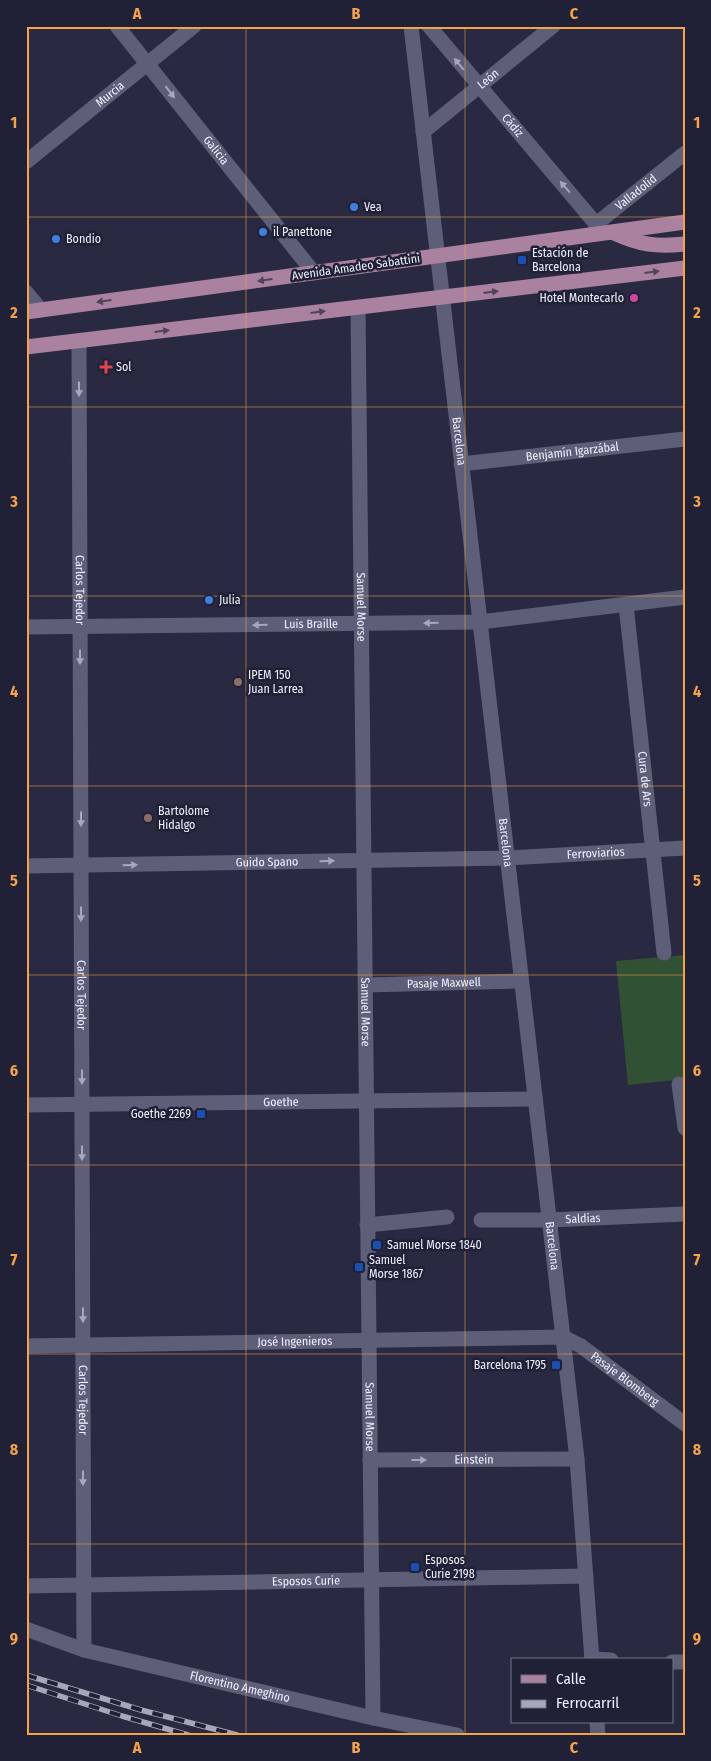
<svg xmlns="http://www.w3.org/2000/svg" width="711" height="1761" viewBox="0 0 711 1761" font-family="'Fira Sans Condensed',sans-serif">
  <rect width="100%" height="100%" fill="#292a42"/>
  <path fill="#315135" d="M 685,955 L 685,1079 L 628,1085 L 616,961 Z"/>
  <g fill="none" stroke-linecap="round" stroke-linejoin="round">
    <g stroke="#5d5f79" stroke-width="15">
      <path id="s1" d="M 117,26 L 314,273"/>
      <path id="s2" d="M 411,26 L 577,1459 L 592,1660"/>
      <path id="s3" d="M 429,26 L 596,224"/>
      <path id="s4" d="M 423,132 L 553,26"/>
      <path id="s5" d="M 26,162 L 194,26"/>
      <path id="s6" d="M 596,234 L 596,224 L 685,153"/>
      <path d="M 26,292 L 41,310"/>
      <path id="s7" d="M 358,307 L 373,1718"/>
      <path id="s8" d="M 79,341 L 84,1650"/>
      <path id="s9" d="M 461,464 L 685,439"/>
      <path id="s10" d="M 626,605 L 664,953"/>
      <path id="s11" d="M 26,627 L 480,622 L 685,597"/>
      <path id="s12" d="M 26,866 L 507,858 L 685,848"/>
      <path id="s13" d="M 366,985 L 521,981"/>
      <path d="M 679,1084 L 685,1128"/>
      <path id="s14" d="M 26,1105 L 535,1099"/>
      <path id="s15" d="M 481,1220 L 549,1220 L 685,1214"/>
      <path d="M 367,1225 L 447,1217"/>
      <path id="s16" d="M 26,1346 L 563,1337 L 581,1346 L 685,1424"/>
      <path id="s17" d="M 370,1460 L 577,1459"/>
      <path id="s18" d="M 26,1586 L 586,1576"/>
      <path id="s19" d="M 26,1629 L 84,1650 L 373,1718 L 457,1735"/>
      <path d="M 592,1659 L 611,1660"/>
      <path d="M 672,1662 L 685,1662"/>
      <path d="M 597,1722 L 598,1735"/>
    </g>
    <g stroke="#aa82a0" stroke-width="15">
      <path d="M 614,233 C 640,245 656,247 685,244"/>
      <path d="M 26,312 L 685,222"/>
      <path d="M 26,347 L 685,268"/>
    </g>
    <defs>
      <g id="rail">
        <path d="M 26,1675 L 141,1710 L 237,1735"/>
        <path d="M 26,1685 L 122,1716 L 188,1735"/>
      </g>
    </defs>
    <use href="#rail" stroke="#a6a7b8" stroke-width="5.5"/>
    <use href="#rail" stroke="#202137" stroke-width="4" stroke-dasharray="11" stroke-linecap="butt"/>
  </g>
  <defs><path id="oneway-solid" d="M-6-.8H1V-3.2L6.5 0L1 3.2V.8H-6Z" transform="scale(1.25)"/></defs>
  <g fill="#a6a8bb">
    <use href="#oneway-solid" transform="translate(459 64) rotate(-129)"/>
    <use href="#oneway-solid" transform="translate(170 92) rotate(52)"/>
    <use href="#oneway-solid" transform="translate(565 187) rotate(-131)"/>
    <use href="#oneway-solid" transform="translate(79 389) rotate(90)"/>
    <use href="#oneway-solid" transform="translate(431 623) rotate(179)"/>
    <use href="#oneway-solid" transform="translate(260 625) rotate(179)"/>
    <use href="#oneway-solid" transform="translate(80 657) rotate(90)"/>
    <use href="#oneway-solid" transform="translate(81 819) rotate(90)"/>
    <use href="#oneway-solid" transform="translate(327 861) rotate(-1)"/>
    <use href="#oneway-solid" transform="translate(130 865) rotate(-1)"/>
    <use href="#oneway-solid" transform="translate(81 914) rotate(90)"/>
    <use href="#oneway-solid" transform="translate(82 1077) rotate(90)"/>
    <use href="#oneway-solid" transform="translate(82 1153) rotate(90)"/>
    <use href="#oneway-solid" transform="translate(83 1315) rotate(90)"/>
    <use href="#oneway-solid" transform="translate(419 1460)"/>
    <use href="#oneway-solid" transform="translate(83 1478) rotate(90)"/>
  </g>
  <g fill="#50435c">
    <use href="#oneway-solid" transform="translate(652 272) rotate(-7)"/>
    <use href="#oneway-solid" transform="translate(265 280) rotate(172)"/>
    <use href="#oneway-solid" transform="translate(491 292) rotate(-7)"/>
    <use href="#oneway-solid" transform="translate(104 301) rotate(172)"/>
    <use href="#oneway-solid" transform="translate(318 312) rotate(-7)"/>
    <use href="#oneway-solid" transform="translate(162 331) rotate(-7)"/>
  </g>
  <path fill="none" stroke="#f6a247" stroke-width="1" stroke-opacity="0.55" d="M 246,26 L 246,1735M 465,26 L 465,1735M 26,217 L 685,217M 26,407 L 685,407M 26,596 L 685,596M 26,786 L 685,786M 26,975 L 685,975M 26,1165 L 685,1165M 26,1354 L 685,1354M 26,1544 L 685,1544"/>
  <g fill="#3f7fe0" stroke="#202137" stroke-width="2">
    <circle cx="354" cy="207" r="5"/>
    <circle cx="263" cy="232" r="5"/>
    <circle cx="56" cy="239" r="5"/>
    <circle cx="209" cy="600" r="5"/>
  </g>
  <g fill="#1a4fb4" stroke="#202137" stroke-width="2">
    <rect x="517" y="255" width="10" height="10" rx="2.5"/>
    <rect x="196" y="1109" width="10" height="10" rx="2.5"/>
    <rect x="372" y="1240" width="10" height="10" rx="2.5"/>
    <rect x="354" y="1262" width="10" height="10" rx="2.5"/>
    <rect x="551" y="1360" width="10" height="10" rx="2.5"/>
    <rect x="410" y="1562" width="10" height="10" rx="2.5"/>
  </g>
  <circle fill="#d1479c" stroke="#202137" stroke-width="2" cx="634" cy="298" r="5"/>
  <path fill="#e0444e" stroke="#202137" stroke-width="2" d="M103.5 359.5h5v5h5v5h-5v5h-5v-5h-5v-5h5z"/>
  <g fill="#8d6e63" stroke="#202137" stroke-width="2">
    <circle cx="238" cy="682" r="5"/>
    <circle cx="148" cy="818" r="5"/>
  </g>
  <g text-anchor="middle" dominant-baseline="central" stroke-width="5" stroke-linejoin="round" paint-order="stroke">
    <g font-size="12" fill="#eff0fd" stroke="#202137">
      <text stroke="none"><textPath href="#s4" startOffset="84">León</textPath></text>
      <text stroke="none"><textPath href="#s5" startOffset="108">Murcia</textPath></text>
      <text stroke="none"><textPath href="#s3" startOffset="130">Cádiz</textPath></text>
      <text stroke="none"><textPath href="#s1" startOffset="159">Galicia</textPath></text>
      <text stroke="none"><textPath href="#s6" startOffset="61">Valladolid</textPath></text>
      <text transform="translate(356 267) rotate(-8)">Avenida Amadeo Sabattini</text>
      <text stroke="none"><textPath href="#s2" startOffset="418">Barcelona</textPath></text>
      <text stroke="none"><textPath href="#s9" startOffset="112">Benjamín Igarzábal</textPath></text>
      <text stroke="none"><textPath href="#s8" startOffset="249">Carlos Tejedor</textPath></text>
      <text stroke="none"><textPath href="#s7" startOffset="300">Samuel Morse</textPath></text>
      <text stroke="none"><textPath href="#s11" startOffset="285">Luis Braille</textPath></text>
      <text stroke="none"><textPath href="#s10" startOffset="175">Cura de Ars</textPath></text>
      <text stroke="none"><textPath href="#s2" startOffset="822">Barcelona</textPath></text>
      <text stroke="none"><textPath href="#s12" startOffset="570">Ferroviarios</textPath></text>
      <text stroke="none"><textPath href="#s12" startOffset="241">Guido Spano</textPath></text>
      <text stroke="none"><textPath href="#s13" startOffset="78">Pasaje Maxwell</textPath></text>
      <text stroke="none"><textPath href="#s8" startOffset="654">Carlos Tejedor</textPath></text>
      <text stroke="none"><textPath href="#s7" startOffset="705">Samuel Morse</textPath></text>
      <text stroke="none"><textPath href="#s14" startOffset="255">Goethe</textPath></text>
      <text stroke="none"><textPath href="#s15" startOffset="102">Saldias</textPath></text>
      <text stroke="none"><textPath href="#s2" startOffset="1228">Barcelona</textPath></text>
      <text stroke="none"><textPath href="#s16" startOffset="269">José Ingenieros</textPath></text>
      <text stroke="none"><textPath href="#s16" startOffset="612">Pasaje Blomberg</textPath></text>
      <text stroke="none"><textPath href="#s8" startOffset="1059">Carlos Tejedor</textPath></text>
      <text stroke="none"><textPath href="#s7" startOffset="1110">Samuel Morse</textPath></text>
      <text stroke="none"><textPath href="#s17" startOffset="104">Einstein</textPath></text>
      <text stroke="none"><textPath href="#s18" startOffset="280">Esposos Curie</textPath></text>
      <text stroke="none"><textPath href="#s19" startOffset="222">Florentino Ameghino</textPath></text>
    </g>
    <g font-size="12" fill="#eff0fd" stroke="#202137" text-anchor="start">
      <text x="364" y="207">Vea</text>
      <text x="273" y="232">il Panettone</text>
      <text x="66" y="239">Bondio</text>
      <text x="532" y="253">Estación de<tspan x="532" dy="14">Barcelona</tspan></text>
      <text x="624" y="298" text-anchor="end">Hotel Montecarlo</text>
      <text x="116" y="367">Sol</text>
      <text x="219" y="600">Julia</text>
      <text x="248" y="675">IPEM 150<tspan x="248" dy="14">Juan Larrea</tspan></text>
      <text x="158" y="811">Bartolome<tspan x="158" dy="14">Hidalgo</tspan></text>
      <text x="191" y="1114" text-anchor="end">Goethe 2269</text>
      <text x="387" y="1245">Samuel Morse 1840</text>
      <text x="369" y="1260">Samuel<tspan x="369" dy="14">Morse 1867</tspan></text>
      <text x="546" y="1365" text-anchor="end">Barcelona 1795</text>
      <text x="425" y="1560">Esposos<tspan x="425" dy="14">Curie 2198</tspan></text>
    </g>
  </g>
  <rect width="711" height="1761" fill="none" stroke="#202137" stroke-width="55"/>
  <rect x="511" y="1658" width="162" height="65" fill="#202137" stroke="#737486"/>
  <rect x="521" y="1675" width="25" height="8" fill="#aa82a0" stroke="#737486"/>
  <text x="556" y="1684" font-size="15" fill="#eff0fd">Calle</text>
  <rect x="521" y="1700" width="25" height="8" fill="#a6a7b8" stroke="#737486"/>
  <text x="556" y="1708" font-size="15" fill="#eff0fd">Ferrocarril</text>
  <rect x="28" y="28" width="656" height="1706" fill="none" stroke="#f6a247" stroke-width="2"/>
  <g font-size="16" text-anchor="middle" font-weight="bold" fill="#f6a247">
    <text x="137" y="19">A</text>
    <text x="356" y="19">B</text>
    <text x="574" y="19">C</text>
    <text x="14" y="128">1</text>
    <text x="697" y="128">1</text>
    <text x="14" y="318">2</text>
    <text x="697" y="318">2</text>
    <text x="14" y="507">3</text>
    <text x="697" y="507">3</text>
    <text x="14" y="697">4</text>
    <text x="697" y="697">4</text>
    <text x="14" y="886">5</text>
    <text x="697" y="886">5</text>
    <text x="14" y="1076">6</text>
    <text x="697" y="1076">6</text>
    <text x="14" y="1265">7</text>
    <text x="697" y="1265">7</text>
    <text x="14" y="1455">8</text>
    <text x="697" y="1455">8</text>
    <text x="14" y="1644">9</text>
    <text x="697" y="1644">9</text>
    <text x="137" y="1753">A</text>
    <text x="356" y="1753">B</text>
    <text x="574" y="1753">C</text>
  </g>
</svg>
